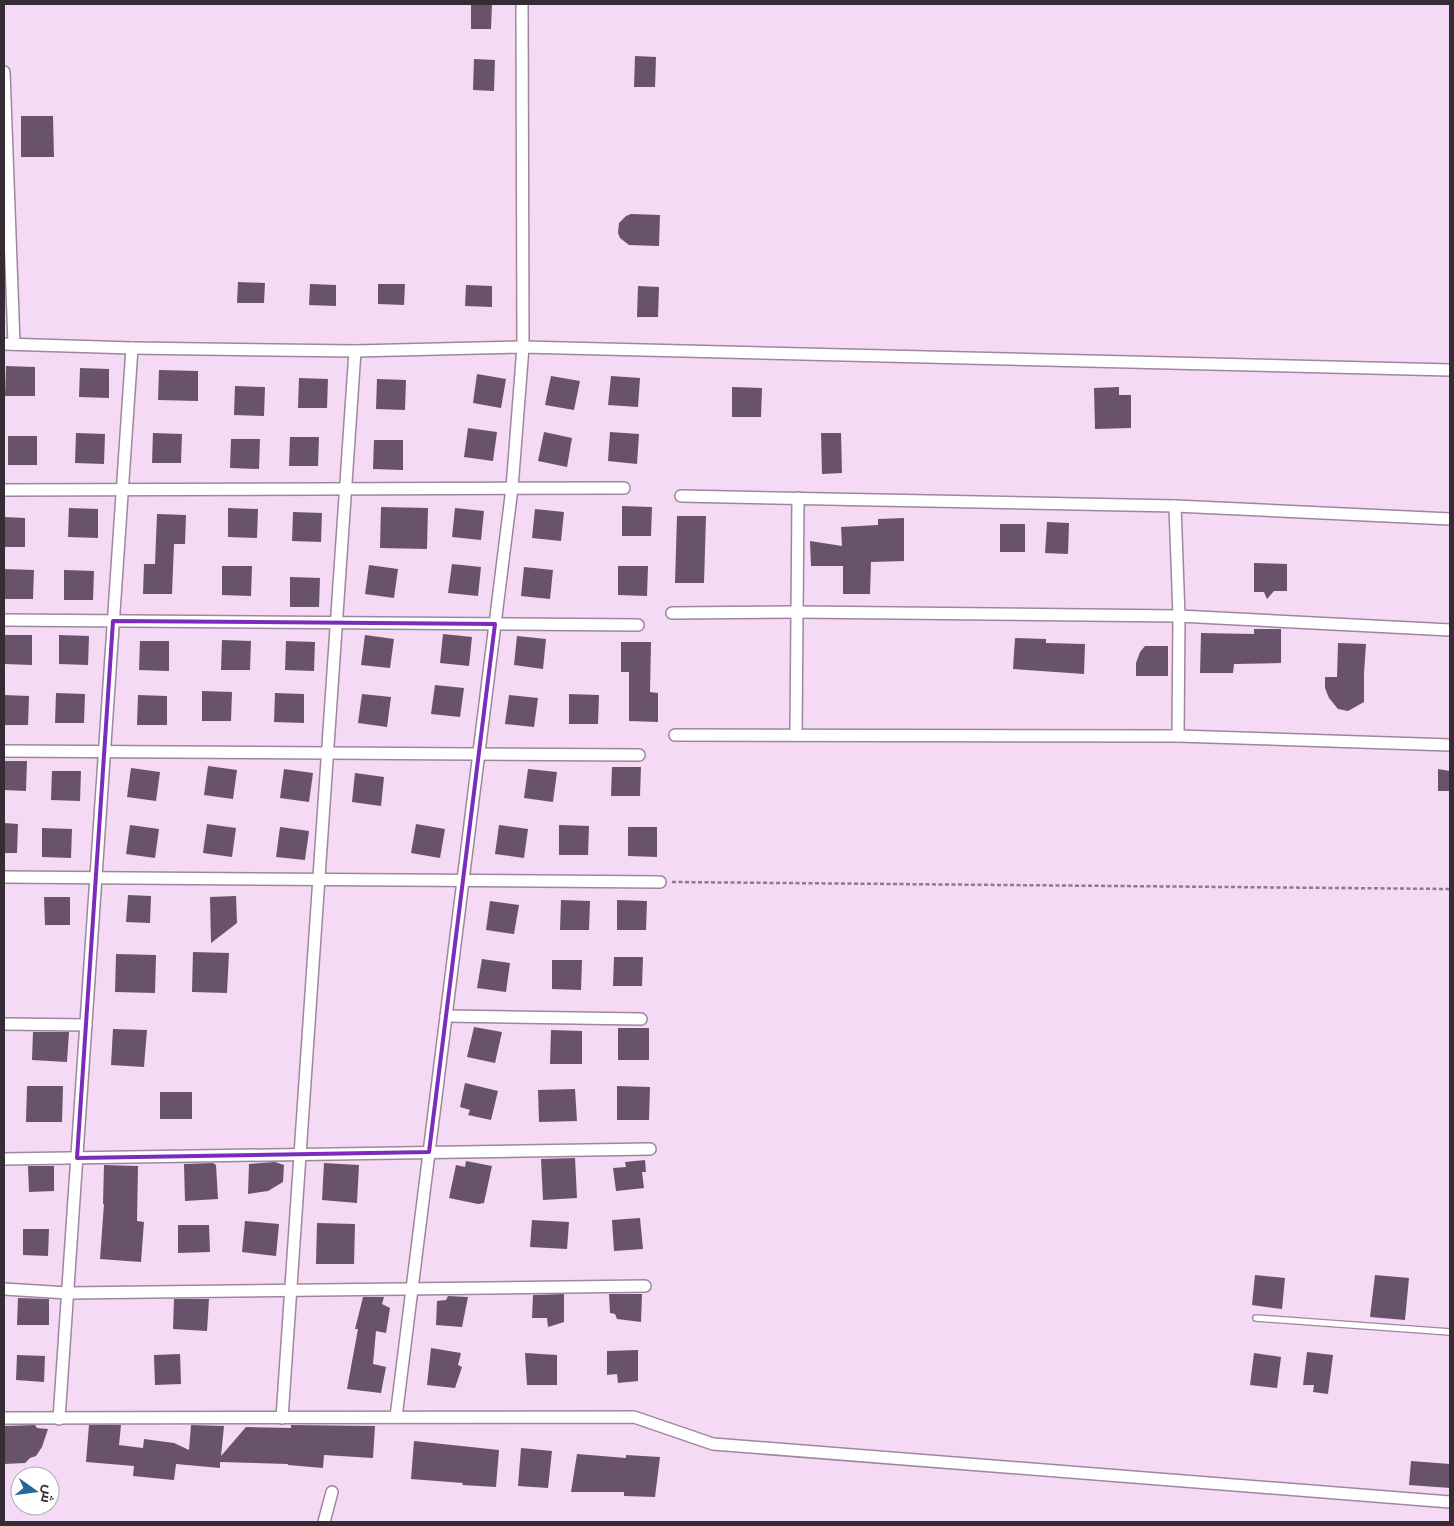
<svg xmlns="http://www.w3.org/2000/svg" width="1454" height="1526" viewBox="0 0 1454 1526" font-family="Ubuntu,Cairo,sans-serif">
  <rect width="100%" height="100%" fill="#f4daf4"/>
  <g fill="#69536b">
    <path d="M 471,4 L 492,4 L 491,29 L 471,29 Z"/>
    <path d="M 635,56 L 656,57 L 655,87 L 634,87 Z"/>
    <path d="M 474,59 L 495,60 L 494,91 L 473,90 Z"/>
    <path d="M 21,116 L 53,116 L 54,157 L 21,157 Z"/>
    <path d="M 631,214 L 660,215 L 659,246 L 629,245 L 620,238 L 618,233 L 619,223 L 626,216 Z"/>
    <path d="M 238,282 L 265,283 L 264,303 L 237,303 Z"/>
    <path d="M 310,284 L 336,285 L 336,306 L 309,305 Z"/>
    <path d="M 378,284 L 405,284 L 404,305 L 378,304 Z"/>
    <path d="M 466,285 L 492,286 L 492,307 L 465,306 Z"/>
    <path d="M 638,286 L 659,287 L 658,317 L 637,317 Z"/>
    <path d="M 6,366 L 35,367 L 35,396 L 5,396 Z"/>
    <path d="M 80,368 L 109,369 L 109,398 L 79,397 Z"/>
    <path d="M 159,370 L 198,371 L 198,401 L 158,400 Z"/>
    <path d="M 477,374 L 506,379 L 501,408 L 473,403 Z"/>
    <path d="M 551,376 L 580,381 L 574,410 L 545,405 Z"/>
    <path d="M 611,376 L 640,378 L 638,407 L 608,405 Z"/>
    <path d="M 299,378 L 328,379 L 327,408 L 298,408 Z"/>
    <path d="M 377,379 L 406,380 L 405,410 L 376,409 Z"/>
    <path d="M 235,386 L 265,387 L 264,416 L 234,415 Z"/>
    <path d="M 732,387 L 762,388 L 761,417 L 732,417 Z"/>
    <path d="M 1119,387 L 1119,395 L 1131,395 L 1131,428 L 1095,429 L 1094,388 Z"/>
    <path d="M 468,428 L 497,432 L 493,461 L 464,457 Z"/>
    <path d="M 544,432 L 572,438 L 567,467 L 538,461 Z"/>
    <path d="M 610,432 L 639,434 L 637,464 L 608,461 Z"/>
    <path d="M 76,433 L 105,434 L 104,464 L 75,463 Z"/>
    <path d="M 153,433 L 182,434 L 181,463 L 152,463 Z"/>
    <path d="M 821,433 L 841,433 L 842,473 L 822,474 Z"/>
    <rect x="8" y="436" width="29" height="29"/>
    <path d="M 290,437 L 319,437 L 318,466 L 289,466 Z"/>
    <path d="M 231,439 L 260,439 L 259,469 L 230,468 Z"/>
    <path d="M 374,440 L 403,440 L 403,470 L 373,469 Z"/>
    <path d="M 622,506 L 652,507 L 651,536 L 622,536 Z"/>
    <path d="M 381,507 L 428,508 L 427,549 L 380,548 Z"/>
    <path d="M 69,508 L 98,509 L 98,538 L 68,537 Z"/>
    <path d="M 228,508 L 258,509 L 257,538 L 228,537 Z"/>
    <path d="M 455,508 L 484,511 L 481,540 L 452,537 Z"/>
    <path d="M 535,509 L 564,512 L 561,541 L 532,538 Z"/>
    <path d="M 293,512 L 322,513 L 321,542 L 292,541 Z"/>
    <path d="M 157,514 L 186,515 L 185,544 L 174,544 L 172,594 L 143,594 L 144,564 L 155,564 Z"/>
    <path d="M 677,516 L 706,516 L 704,583 L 675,583 Z"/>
    <path d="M 4,517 L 25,518 L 25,547 L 4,547 Z"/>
    <path d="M 904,518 L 904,561 L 871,562 L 870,594 L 843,594 L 843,566 L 811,566 L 810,541 L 842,546 L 841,527 L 878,525 L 878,519 Z"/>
    <path d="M 1047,522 L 1069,523 L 1068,554 L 1045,553 Z"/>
    <rect x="1000" y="524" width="25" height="28"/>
    <path d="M 1254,563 L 1287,564 L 1287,591 L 1274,591 L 1267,599 L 1264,592 L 1254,592 Z"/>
    <path d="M 452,564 L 481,567 L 478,596 L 448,593 Z"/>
    <path d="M 369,565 L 398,569 L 394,598 L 365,594 Z"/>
    <path d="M 222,566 L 252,566 L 251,596 L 222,595 Z"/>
    <path d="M 618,566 L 648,566 L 647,596 L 618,595 Z"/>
    <path d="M 524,567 L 553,570 L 550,599 L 521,596 Z"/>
    <path d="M 4,569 L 34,570 L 33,599 L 4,599 Z"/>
    <path d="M 64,570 L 94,571 L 93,600 L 64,600 Z"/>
    <path d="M 290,577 L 320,578 L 319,607 L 290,607 Z"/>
    <path d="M 1254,629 L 1281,629 L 1281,663 L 1234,664 L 1233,673 L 1200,673 L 1201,633 L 1254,634 Z"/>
    <path d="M 443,634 L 472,637 L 469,666 L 440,663 Z"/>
    <path d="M 4,635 L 32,635 L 32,665 L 4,664 Z"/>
    <path d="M 59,635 L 89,636 L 88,665 L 59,664 Z"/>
    <path d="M 365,635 L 394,639 L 390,668 L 361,665 Z"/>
    <path d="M 517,636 L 546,639 L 543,669 L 514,665 Z"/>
    <path d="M 1015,638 L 1046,639 L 1046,643 L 1085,644 L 1084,674 L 1013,669 Z"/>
    <path d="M 222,640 L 251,641 L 250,670 L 221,670 Z"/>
    <path d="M 140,641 L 169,641 L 169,671 L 139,670 Z"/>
    <path d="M 286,641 L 315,642 L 314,671 L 285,670 Z"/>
    <path d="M 621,642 L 651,642 L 650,692 L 658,693 L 658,722 L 629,721 L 629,672 L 621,672 Z"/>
    <path d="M 1338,643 L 1366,644 L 1364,673 L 1364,702 L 1348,711 L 1338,709 L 1329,698 L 1325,688 L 1325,677 L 1337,677 Z"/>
    <path d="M 1145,646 L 1168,646 L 1168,676 L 1136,676 L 1136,663 L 1140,652 Z"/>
    <path d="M 435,685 L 464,688 L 460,717 L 431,714 Z"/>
    <path d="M 202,691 L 232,692 L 231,721 L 202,721 Z"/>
    <path d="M 56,693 L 85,694 L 84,723 L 55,723 Z"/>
    <path d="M 275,693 L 304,694 L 304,723 L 274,722 Z"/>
    <path d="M 362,694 L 391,697 L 387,727 L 358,723 Z"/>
    <path d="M 569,694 L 599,695 L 598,724 L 569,724 Z"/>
    <path d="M 4,695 L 29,696 L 28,725 L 4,725 Z"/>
    <path d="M 138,695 L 167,696 L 167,725 L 137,725 Z"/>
    <path d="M 509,695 L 538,698 L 534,727 L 505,724 Z"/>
    <path d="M 4,761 L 27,761 L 26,791 L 4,790 Z"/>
    <path d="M 208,766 L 237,770 L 233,799 L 204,795 Z"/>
    <path d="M 612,767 L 641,767 L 640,796 L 611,796 Z"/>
    <path d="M 131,768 L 160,772 L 156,801 L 127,797 Z"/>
    <path d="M 284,769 L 313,773 L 309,802 L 280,798 Z"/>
    <path d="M 528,769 L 557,772 L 553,802 L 524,798 Z"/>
    <path d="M 1438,769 L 1450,771 L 1450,791 L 1438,791 Z"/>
    <path d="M 52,771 L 81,771 L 80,801 L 51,800 Z"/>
    <path d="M 355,773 L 384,777 L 381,806 L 352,802 Z"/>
    <path d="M 4,823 L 18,824 L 17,853 L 4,853 Z"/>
    <path d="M 207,824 L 236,828 L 232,857 L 203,853 Z"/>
    <path d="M 416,824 L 445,829 L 440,858 L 411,853 Z"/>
    <path d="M 130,825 L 159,829 L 155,858 L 126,854 Z"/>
    <path d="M 499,825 L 528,829 L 524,858 L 495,854 Z"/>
    <path d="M 559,825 L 589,826 L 588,855 L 559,855 Z"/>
    <path d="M 280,827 L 309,831 L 305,860 L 276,857 Z"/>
    <path d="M 628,827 L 657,827 L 657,857 L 628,856 Z"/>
    <path d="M 42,828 L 72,829 L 71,858 L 42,857 Z"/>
    <path d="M 128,895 L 151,896 L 150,923 L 126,922 Z"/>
    <path d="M 236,896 L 237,923 L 211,943 L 210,897 Z"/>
    <path d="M 44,897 L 70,897 L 70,925 L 45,925 Z"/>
    <path d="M 561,900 L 590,901 L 589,930 L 560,930 Z"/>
    <path d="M 617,900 L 647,901 L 646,930 L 617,930 Z"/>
    <path d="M 490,901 L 519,905 L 514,934 L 486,930 Z"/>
    <path d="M 193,952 L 229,953 L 227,993 L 192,992 Z"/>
    <path d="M 116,954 L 156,955 L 155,993 L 115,992 Z"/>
    <path d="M 614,957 L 643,957 L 642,986 L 613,986 Z"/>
    <path d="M 482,959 L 510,963 L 506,992 L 477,988 Z"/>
    <path d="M 552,960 L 582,960 L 581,990 L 552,989 Z"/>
    <path d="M 474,1027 L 502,1032 L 495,1063 L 467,1057 Z"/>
    <rect x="618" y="1028" width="31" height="32"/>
    <path d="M 113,1029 L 147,1030 L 144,1067 L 111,1065 Z"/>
    <path d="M 551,1030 L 582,1031 L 582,1064 L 550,1064 Z"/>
    <path d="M 33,1032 L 69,1032 L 67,1062 L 32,1060 Z"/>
    <path d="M 465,1083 L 498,1091 L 491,1120 L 468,1115 L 470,1110 L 460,1107 Z"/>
    <path d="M 27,1086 L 63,1086 L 62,1122 L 26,1122 Z"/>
    <path d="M 617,1086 L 650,1087 L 649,1120 L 617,1120 Z"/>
    <path d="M 575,1089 L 577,1121 L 539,1122 L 538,1090 Z"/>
    <rect x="160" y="1092" width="32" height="27"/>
    <path d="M 575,1158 L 577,1198 L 543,1200 L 541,1159 Z"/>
    <path d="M 645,1160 L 646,1172 L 642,1172 L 644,1188 L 616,1191 L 613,1168 L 626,1167 L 625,1162 Z"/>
    <path d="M 466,1161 L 492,1166 L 484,1203 L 478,1204 L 449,1198 L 456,1165 L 465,1167 Z"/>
    <path d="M 275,1162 L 284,1165 L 283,1182 L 268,1191 L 248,1194 L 249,1164 Z"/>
    <path d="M 213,1163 L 216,1165 L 218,1199 L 185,1201 L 184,1164 Z"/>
    <path d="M 324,1163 L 359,1165 L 357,1203 L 322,1200 Z"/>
    <path d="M 104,1165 L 138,1166 L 137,1221 L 144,1222 L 141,1262 L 100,1259 L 104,1204 L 103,1204 Z"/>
    <path d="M 28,1166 L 54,1166 L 54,1191 L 29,1192 Z"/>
    <path d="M 640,1218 L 643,1249 L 614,1251 L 612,1220 Z"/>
    <path d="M 532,1220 L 569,1222 L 567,1249 L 530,1247 Z"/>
    <path d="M 245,1221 L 279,1224 L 276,1256 L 242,1252 Z"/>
    <path d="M 317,1223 L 355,1224 L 354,1264 L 316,1264 Z"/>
    <path d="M 178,1225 L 209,1225 L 210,1252 L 178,1253 Z"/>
    <path d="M 23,1229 L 49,1229 L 48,1256 L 23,1255 Z"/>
    <path d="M 1255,1275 L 1285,1278 L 1282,1309 L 1252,1305 Z"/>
    <path d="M 1375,1275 L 1409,1278 L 1405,1320 L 1370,1317 Z"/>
    <path d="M 564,1294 L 564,1322 L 548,1327 L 547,1318 L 532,1318 L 533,1295 Z"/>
    <path d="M 609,1294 L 642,1294 L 641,1322 L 617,1319 L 615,1314 L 610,1313 Z"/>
    <path d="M 448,1296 L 468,1297 L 462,1327 L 436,1325 L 437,1301 L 446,1300 Z"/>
    <path d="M 363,1297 L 384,1297 L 382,1304 L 390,1308 L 386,1333 L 376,1331 L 373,1364 L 386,1367 L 381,1393 L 347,1389 L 358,1329 L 355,1329 Z"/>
    <path d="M 18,1298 L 49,1299 L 49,1325 L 17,1325 Z"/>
    <path d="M 174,1299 L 209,1299 L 207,1331 L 173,1329 Z"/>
    <path d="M 431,1348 L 461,1353 L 458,1365 L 462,1367 L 455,1388 L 427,1385 Z"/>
    <path d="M 638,1350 L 638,1381 L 618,1383 L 617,1374 L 607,1375 L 607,1351 Z"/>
    <path d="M 1307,1352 L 1333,1355 L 1328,1394 L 1313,1392 L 1314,1385 L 1303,1385 Z"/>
    <path d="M 525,1353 L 557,1355 L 557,1385 L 527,1385 Z"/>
    <path d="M 1254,1353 L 1281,1357 L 1277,1388 L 1250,1385 Z"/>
    <path d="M 180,1354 L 181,1384 L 155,1385 L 154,1355 Z"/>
    <path d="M 17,1355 L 45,1356 L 44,1382 L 16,1380 Z"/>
    <path d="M 89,1425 L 121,1425 L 119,1445 L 143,1448 L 144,1439 L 174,1443 L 189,1450 L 191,1425 L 224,1426 L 221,1456 L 246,1427 L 291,1428 L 291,1425 L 375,1426 L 373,1458 L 324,1455 L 323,1468 L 288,1465 L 288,1464 L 220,1462 L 220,1468 L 176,1464 L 174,1480 L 133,1476 L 134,1466 L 86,1462 Z"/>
    <path d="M 4,1426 L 35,1425 L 37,1428 L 48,1429 L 42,1447 L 36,1456 L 30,1458 L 25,1463 L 4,1464 Z"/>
    <path d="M 414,1441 L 499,1450 L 496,1487 L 462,1485 L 463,1483 L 411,1479 Z"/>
    <path d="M 521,1448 L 552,1451 L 548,1488 L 518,1486 Z"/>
    <path d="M 577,1454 L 626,1458 L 626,1455 L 660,1457 L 655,1497 L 624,1496 L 624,1492 L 571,1492 Z"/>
    <path d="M 1411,1461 L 1450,1464 L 1450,1488 L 1409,1485 Z"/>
  </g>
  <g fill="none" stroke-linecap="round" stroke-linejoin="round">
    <defs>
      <path id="service" d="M 1256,1318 L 1450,1332"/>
      <g id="minor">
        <path d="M 4,72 L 14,344"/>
        <path d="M 4,344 L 132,348 L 355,351 L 523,347 L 1450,370"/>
        <path d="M 4,490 L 624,488"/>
        <path d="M 681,496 L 1175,506 L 1450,519"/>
        <path d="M 1175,506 L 1179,616 L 1178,736"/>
        <path d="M 672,613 L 798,612 L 1179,616 L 1450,630"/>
        <path d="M 4,620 L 638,625"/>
        <path d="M 675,735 L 1178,736 L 1450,745"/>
        <path d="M 796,735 L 798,498"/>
        <path d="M 4,751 L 639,755"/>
        <path d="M 4,877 L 660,882"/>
        <path d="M 446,1016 L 641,1019"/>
        <path d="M 4,1024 L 86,1025"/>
        <path d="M 4,1159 L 650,1149"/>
        <path d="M 4,1289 L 68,1293 L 645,1286"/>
        <path d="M 396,1417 L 512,488 L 523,347 L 522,4"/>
        <path d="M 4,1418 L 634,1417 L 713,1444 L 1450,1502"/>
        <path d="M 282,1418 L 355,351"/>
        <path d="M 59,1419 L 132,348"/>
        <path d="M 324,1522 L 332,1492"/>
      </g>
    </defs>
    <use href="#service" stroke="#9e879e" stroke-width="8"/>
    <use href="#minor" stroke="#9e879e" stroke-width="14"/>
    <path stroke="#8c7b8c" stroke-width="2.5" stroke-dasharray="4 2.5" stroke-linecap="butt" d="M 672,882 L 1450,889"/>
    <use href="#service" stroke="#fff" stroke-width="5.5"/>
    <use href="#minor" stroke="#fff" stroke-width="11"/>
  </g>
  <path fill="none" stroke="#7b2cbf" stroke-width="4" stroke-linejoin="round" d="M 113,621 L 495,624 L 429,1152 L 77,1158 Z"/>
  <rect width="1454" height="1526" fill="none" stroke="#362c36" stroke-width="10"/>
  <g transform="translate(35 1491) rotate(104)"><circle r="24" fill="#ffffff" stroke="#afabaf"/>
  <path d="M0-4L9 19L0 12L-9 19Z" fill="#24699e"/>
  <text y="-8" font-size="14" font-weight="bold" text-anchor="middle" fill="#362c36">ش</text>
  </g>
</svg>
